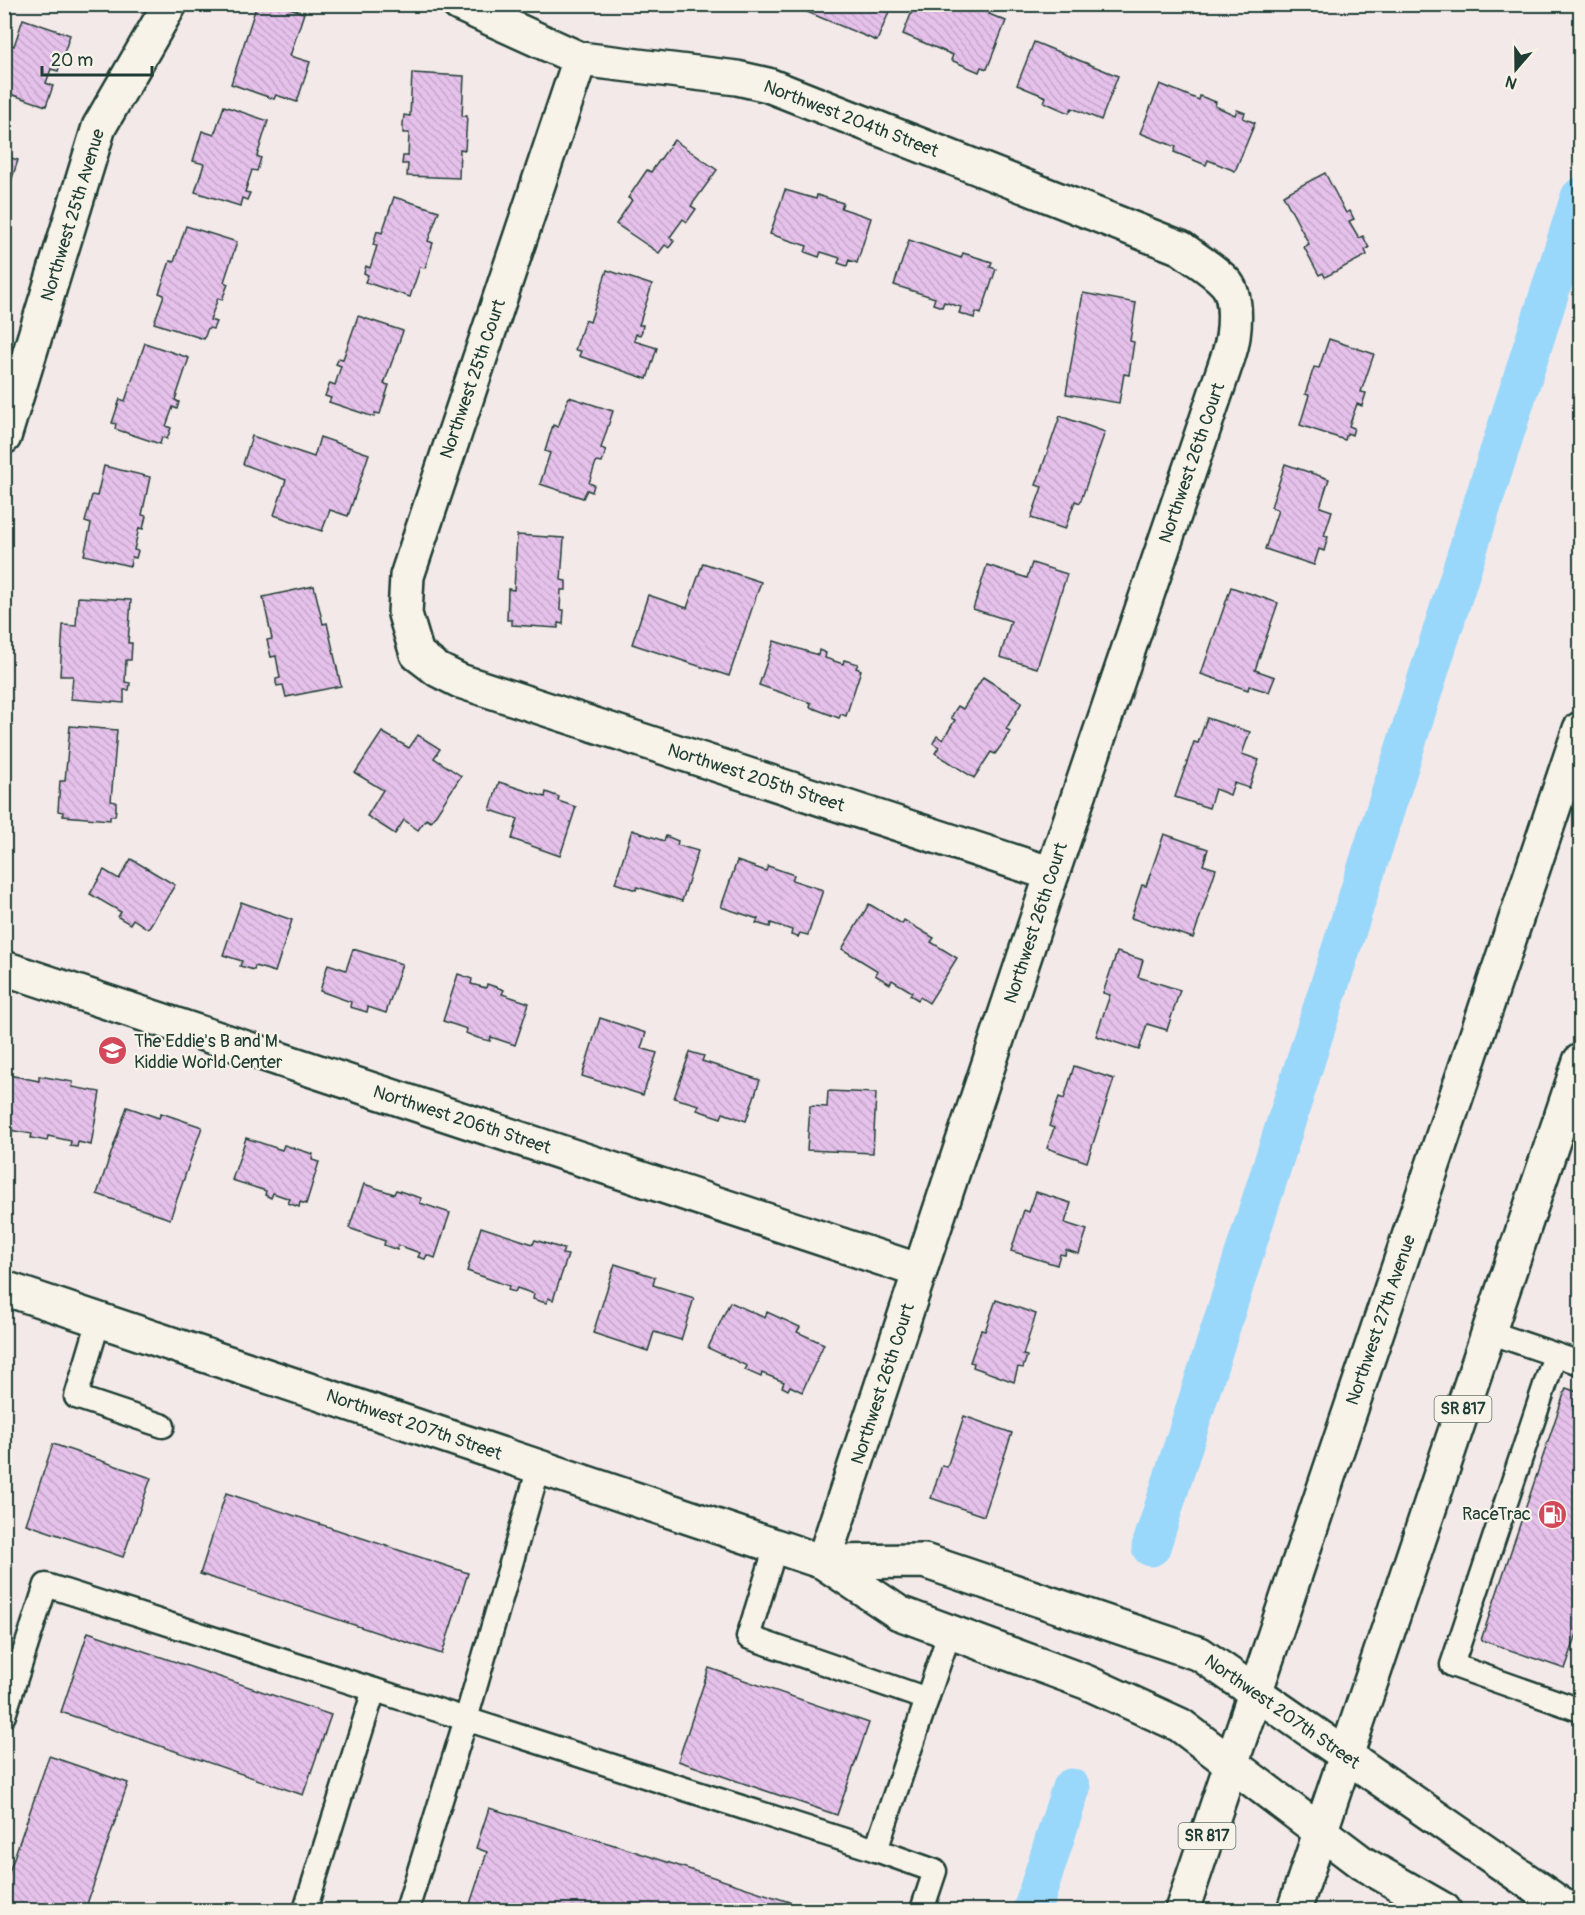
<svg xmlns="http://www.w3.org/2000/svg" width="1585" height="1915" viewBox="0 0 1585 1915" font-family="Pangolin,sans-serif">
  <defs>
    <pattern id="building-back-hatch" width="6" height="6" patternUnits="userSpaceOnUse" patternTransform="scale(1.5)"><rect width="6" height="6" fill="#e6c1eb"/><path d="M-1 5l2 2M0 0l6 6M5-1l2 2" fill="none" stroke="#c5a7ca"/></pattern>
  </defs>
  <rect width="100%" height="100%" fill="#f4e9e9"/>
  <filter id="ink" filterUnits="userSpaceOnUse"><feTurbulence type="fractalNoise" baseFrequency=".0167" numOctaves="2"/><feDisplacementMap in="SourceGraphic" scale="12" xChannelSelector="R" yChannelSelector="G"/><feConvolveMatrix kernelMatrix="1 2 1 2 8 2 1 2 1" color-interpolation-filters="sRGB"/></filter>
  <g filter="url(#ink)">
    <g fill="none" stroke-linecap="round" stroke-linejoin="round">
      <g stroke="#99d8fb" stroke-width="39">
        <path d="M 1151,1547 L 1580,197"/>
        <path d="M 1032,1910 L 1071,1788"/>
      </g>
    </g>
    <g fill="url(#building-back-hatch)" stroke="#1f3d34" stroke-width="1.5">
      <path d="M 257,4 L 278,4 L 304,13 L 290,56 L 310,62 L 297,102 L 276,95 L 274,99 L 231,84 Z"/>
      <path d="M 788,4 L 886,4 L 891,7 L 877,41 Z"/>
      <path d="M 915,4 L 993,4 L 989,14 L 1006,21 L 987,69 L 981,67 L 979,72 L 951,60 L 953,55 L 903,34 Z"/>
      <path d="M 23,19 L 70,35 L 58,71 L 51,69 L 46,83 L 53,86 L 46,106 L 4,92 L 4,63 L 9,64 L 10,59 L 4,58 L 4,55 L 8,43 L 14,46 Z"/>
      <path d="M 1034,42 L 1118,76 L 1101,120 L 1072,108 L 1069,113 L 1044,102 L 1046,97 L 1017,85 Z"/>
      <path d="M 412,73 L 464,76 L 462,116 L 467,116 L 465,150 L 460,149 L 459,178 L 407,176 L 408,164 L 402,164 L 403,156 L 408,156 L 409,133 L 403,133 L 403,124 L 404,115 L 410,116 Z"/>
      <path d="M 1160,84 L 1199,100 L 1200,96 L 1216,102 L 1215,106 L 1235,115 L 1237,110 L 1245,113 L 1243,118 L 1255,123 L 1235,171 L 1208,160 L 1206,165 L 1174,152 L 1176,147 L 1140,133 Z"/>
      <path d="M 224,106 L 268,121 L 257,156 L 261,158 L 257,171 L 252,170 L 245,192 L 250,193 L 247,200 L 242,198 L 240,206 L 195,192 L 204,164 L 193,161 L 202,131 L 214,135 Z"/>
      <path d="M 674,140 L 717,170 L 691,206 L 696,209 L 687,222 L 683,219 L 670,237 L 674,241 L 669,248 L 665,245 L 659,253 L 616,224 L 632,200 L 628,198 L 647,170 L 651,172 Z"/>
      <path d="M 4,156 L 18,160 L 4,203 Z"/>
      <path d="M 1325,173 L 1346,213 L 1350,211 L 1354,219 L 1349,221 L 1359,238 L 1363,236 L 1369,248 L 1365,250 L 1367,255 L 1325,277 L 1323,273 L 1319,275 L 1304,247 L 1309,244 L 1283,195 Z"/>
      <path d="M 785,190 L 816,199 L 817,195 L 843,203 L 841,208 L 871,218 L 857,263 L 849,260 L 847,266 L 838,263 L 840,258 L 821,252 L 819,257 L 805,252 L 807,246 L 770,234 Z"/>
      <path d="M 394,197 L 439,211 L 428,241 L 433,243 L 429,256 L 425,268 L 420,267 L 410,297 L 365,282 L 368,275 L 364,273 L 366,266 L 370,268 L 377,246 L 373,245 L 377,231 L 382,233 Z"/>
      <path d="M 186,226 L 237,242 L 224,282 L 228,284 L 222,300 L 218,298 L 210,320 L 216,322 L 213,329 L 208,328 L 204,339 L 154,323 L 164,295 L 159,293 L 170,261 L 174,262 Z"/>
      <path d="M 909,240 L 961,258 L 963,253 L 992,262 L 990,267 L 996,269 L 981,314 L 976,312 L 974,318 L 959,313 L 961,307 L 944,302 L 942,307 L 933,304 L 935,298 L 894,285 Z"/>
      <path d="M 607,270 L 652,285 L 639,325 L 643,325 L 642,331 L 640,335 L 636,334 L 634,341 L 657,348 L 647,379 L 579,356 L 581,351 L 575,350 L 585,320 L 590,322 Z"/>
      <path d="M 1083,293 L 1136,303 L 1130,341 L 1134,342 L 1129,375 L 1124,374 L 1119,403 L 1066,394 Z"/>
      <path d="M 358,316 L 403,331 L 384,384 L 389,385 L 380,414 L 375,413 L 374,417 L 329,402 L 331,398 L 325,396 L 330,383 L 335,385 L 341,366 L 336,364 L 339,358 L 343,359 Z"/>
      <path d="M 1329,339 L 1374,354 L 1361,392 L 1366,393 L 1362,406 L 1357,404 L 1349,426 L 1354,428 L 1352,435 L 1347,433 L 1345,440 L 1300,425 L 1309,395 L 1305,394 L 1314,367 L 1319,368 Z"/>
      <path d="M 145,343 L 189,358 L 175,400 L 179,402 L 177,409 L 173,407 L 166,426 L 171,428 L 167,439 L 162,437 L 160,444 L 115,429 L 116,424 L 112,423 L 120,399 L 125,401 Z"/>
      <path d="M 569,397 L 613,411 L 601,448 L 606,450 L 602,463 L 596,462 L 589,483 L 594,485 L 592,492 L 587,490 L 583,498 L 540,484 L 550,453 L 545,451 L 553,425 L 558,427 Z"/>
      <path d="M 1060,416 L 1105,432 L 1080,503 L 1075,501 L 1065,529 L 1031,518 L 1042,487 L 1036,485 Z"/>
      <path d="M 252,436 L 314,457 L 320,437 L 369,454 L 348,516 L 330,510 L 322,531 L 274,515 L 286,480 L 243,464 Z"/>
      <path d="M 1285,464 L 1329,479 L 1320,507 L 1332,511 L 1324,536 L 1328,537 L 1324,551 L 1319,549 L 1314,565 L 1265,549 L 1278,510 L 1271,507 Z"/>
      <path d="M 104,466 L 150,477 L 142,515 L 146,516 L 143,529 L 139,528 L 134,550 L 138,551 L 136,558 L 132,557 L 130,566 L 84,555 L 91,524 L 85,522 L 92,495 L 97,496 Z"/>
      <path d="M 517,535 L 564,538 L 561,580 L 566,581 L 566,590 L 561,590 L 560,610 L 564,610 L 563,624 L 558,623 L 558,628 L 512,625 L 512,620 L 507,620 L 508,589 L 514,590 Z"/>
      <path d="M 703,563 L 761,582 L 729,676 L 632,644 L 648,595 L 687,608 Z"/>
      <path d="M 1032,563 L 1067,574 L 1037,668 L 1000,657 L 1011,621 L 973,609 L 987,565 L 1027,578 Z"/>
      <path d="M 314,586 L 323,624 L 327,623 L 341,686 L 286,697 L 283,685 L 277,686 L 276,683 L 276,679 L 280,678 L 276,656 L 271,657 L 267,640 L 272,639 L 263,597 Z"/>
      <path d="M 1231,587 L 1278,603 L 1255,670 L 1275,677 L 1269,692 L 1249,686 L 1248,690 L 1201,674 Z"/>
      <path d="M 78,597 L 131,600 L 128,643 L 132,643 L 131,660 L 126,660 L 125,682 L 130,683 L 129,690 L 124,690 L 124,703 L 71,699 L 73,676 L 60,676 L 63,625 L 76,626 Z"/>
      <path d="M 774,641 L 818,655 L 819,650 L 826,653 L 825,658 L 843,664 L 844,660 L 858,664 L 856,668 L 861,670 L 846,716 L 841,714 L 839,718 L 810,707 L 811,703 L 759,685 Z"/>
      <path d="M 983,677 L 1022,702 L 1006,729 L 1010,731 L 1003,743 L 995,754 L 991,752 L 974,778 L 935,753 L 939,747 L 933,743 L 937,736 L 943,740 L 955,720 L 951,718 L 954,712 L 958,706 L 963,709 Z"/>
      <path d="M 1207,718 L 1250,732 L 1242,754 L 1259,760 L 1249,788 L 1234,783 L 1230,795 L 1215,789 L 1209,808 L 1175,797 L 1194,742 L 1198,743 Z"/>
      <path d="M 70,726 L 117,730 L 111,801 L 116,802 L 116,809 L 115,816 L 110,816 L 110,820 L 63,816 L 63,812 L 58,811 L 60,781 L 65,781 Z"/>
      <path d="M 382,732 L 409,748 L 418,735 L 440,749 L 434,758 L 461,776 L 431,822 L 426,819 L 418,830 L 404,820 L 395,834 L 367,816 L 383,790 L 355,773 Z"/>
      <path d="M 499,782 L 545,797 L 546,792 L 559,797 L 558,801 L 576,807 L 560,856 L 512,839 L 518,819 L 490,810 Z"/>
      <path d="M 632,830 L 664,841 L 666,836 L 678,841 L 677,845 L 698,851 L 682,901 L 637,887 L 636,890 L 615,883 Z"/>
      <path d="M 1164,834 L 1208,849 L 1203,865 L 1216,869 L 1193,938 L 1131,918 L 1142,885 L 1146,886 Z"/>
      <path d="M 131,859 L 175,885 L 148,929 L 133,919 L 130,924 L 118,917 L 121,912 L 90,894 L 104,870 L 119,879 Z"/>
      <path d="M 737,861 L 766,871 L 768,866 L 794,875 L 792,880 L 823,890 L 808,935 L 800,933 L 798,937 L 791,935 L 792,930 L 771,923 L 770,927 L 756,923 L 758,919 L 721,907 Z"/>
      <path d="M 241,902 L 292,920 L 275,972 L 255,966 L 254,970 L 240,966 L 242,961 L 223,955 Z"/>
      <path d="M 869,904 L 902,924 L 904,920 L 934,938 L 931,942 L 957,958 L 929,1003 L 920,997 L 918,1000 L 910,995 L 912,992 L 892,980 L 890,984 L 875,975 L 878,971 L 842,949 Z"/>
      <path d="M 353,949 L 402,964 L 386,1013 L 368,1007 L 367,1012 L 350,1007 L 351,1002 L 320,991 L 328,964 L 346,970 Z"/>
      <path d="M 1117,952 L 1143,960 L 1138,977 L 1180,990 L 1167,1030 L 1147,1024 L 1139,1050 L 1096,1036 L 1110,995 L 1103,993 Z"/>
      <path d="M 458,974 L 472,979 L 471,984 L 486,988 L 487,984 L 496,987 L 504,990 L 502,994 L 529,1003 L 515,1045 L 491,1037 L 490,1041 L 478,1038 L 466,1033 L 467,1029 L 443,1021 Z"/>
      <path d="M 600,1018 L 646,1033 L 641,1048 L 657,1053 L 643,1095 L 582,1076 Z"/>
      <path d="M 690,1052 L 704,1056 L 702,1061 L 760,1080 L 746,1121 L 723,1113 L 721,1118 L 697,1110 L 699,1105 L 674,1098 Z"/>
      <path d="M 1074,1066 L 1114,1079 L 1087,1162 L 1047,1148 L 1054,1128 L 1049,1126 L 1059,1097 L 1064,1099 Z"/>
      <path d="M 4,1074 L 39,1081 L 39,1076 L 73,1082 L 72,1087 L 100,1092 L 91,1145 L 78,1142 L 77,1147 L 70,1146 L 71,1141 L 48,1136 L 47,1141 L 31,1138 L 32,1134 L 4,1129 Z"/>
      <path d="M 828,1091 L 876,1093 L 873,1153 L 807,1150 L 810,1106 L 827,1107 Z"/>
      <path d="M 127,1107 L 159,1118 L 161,1113 L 202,1127 L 170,1219 L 97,1194 Z"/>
      <path d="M 246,1138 L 282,1150 L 284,1145 L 313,1154 L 312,1160 L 319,1162 L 306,1204 L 300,1202 L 299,1207 L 288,1203 L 290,1199 L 273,1193 L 271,1198 L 265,1195 L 266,1191 L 232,1180 Z"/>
      <path d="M 364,1184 L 394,1194 L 396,1190 L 421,1198 L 420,1203 L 450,1213 L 435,1258 L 427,1255 L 425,1259 L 418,1257 L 420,1253 L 398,1245 L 397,1250 L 384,1245 L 385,1241 L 349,1228 Z"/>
      <path d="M 1036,1192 L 1071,1203 L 1065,1223 L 1087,1230 L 1079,1254 L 1066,1250 L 1065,1255 L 1060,1254 L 1057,1265 L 1011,1251 L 1024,1210 L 1029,1212 Z"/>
      <path d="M 481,1227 L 533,1244 L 535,1240 L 564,1249 L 562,1254 L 568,1255 L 553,1300 L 548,1298 L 547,1303 L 539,1301 L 533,1299 L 534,1294 L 517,1288 L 515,1292 L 508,1290 L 509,1286 L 467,1271 Z"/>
      <path d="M 615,1264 L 655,1277 L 653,1285 L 694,1298 L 681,1340 L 654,1332 L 648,1351 L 593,1333 Z"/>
      <path d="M 996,1300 L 1036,1314 L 1023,1355 L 1027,1356 L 1023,1368 L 1018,1367 L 1014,1382 L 973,1367 L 974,1363 L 970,1362 L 981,1330 L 985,1331 Z"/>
      <path d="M 730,1302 L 765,1318 L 767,1312 L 800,1327 L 797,1332 L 824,1344 L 802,1392 L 790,1386 L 788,1390 L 782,1387 L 784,1382 L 762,1373 L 761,1377 L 745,1370 L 747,1366 L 708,1348 Z"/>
      <path d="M 1566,1388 L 1580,1393 L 1580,1625 L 1565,1669 L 1481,1640 Z"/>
      <path d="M 964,1416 L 1012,1433 L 984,1516 L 931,1498 L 942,1465 L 947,1467 Z"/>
      <path d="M 53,1444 L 151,1478 L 123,1557 L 26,1524 Z"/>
      <path d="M 226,1493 L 468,1573 L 442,1654 L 200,1574 Z"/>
      <path d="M 88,1632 L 331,1715 L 303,1795 L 61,1712 Z"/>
      <path d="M 709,1668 L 869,1723 L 837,1815 L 678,1761 Z"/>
      <path d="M 49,1756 L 128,1783 L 85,1910 L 4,1910 L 4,1887 Z"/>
      <path d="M 489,1808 L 621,1847 L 814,1910 L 468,1910 L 487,1852 L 476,1848 Z"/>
    </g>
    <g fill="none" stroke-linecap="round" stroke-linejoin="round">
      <defs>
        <g id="lane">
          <path d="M 99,1320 L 76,1397 L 163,1426"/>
          <path d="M 1489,1332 L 1580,1363"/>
          <path d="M 1555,1355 L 1452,1665 L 1580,1710"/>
          <path d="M 776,1546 L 748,1637 L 927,1699"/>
          <path d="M 4,1715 L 46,1585 L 876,1850 L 935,1871 L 922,1910"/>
          <path d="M 876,1850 L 950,1631"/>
          <path d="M 305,1910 L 374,1690"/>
          <path d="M 407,1910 L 466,1719 L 539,1467"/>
        </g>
        <g id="street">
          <path d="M 459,4 L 580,59 L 737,78 L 768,85 L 1181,248 C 1195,259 1213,269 1225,282 C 1239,296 1235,336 1229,354 L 1052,874 L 823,1562"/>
          <path d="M 580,59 L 407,576 L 405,614 L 417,654 L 438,670 L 460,681 L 1052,874"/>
          <path d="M 4,437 L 99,127 L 170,4"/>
          <path d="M 4,968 L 920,1271"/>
        </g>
        <g id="secondary">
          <path d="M 4,1288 L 823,1562 L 899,1613 L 1086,1682 L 1180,1725 L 1362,1863 L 1444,1910"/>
          <path d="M 823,1562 L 924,1561 L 1200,1654 L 1569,1910"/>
        </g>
        <g id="primary">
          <path d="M 1182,1910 L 1580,729"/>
          <path d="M 1294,1910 L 1580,1061"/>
        </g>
      </defs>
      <use href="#lane" stroke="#1f3d34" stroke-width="27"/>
      <use href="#street" stroke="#1f3d34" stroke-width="38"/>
      <use href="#secondary" stroke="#1f3d34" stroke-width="38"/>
      <use href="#primary" stroke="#1f3d34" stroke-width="38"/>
      <use href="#lane" stroke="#f7f3e8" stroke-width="22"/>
      <use href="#street" stroke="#f7f3e8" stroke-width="33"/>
      <use href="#secondary" stroke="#f7f3e8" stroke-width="33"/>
      <use href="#primary" stroke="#f7f3e8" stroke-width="33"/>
    </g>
  </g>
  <defs>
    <symbol id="school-disc" viewBox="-11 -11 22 22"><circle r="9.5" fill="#d1495b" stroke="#f7f3e8"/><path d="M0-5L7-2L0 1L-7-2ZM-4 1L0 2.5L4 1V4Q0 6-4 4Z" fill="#fff"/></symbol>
    <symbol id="fuel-disc" viewBox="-11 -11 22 22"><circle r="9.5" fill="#d1495b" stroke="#f7f3e8"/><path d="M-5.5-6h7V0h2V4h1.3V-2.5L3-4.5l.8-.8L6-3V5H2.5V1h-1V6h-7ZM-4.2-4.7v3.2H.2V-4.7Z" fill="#fff"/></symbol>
  </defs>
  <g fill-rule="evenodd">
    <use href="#school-disc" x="96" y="1034" width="33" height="33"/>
    <use href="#fuel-disc" x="1536" y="1498" width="33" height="33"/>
  </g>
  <g text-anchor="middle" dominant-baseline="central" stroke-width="4.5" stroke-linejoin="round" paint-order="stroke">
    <g fill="#f7f3e8" stroke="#60746a" stroke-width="1.5">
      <rect x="1434.5" y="1396" width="57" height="26" rx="4.5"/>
      <rect x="1178.5" y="1823" width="57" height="26" rx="4.5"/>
    </g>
    <g font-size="16" font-weight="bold" fill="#1f3d34">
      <text x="1463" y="1409">SR 817</text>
      <text x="1207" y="1836">SR 817</text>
    </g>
    <g font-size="18" fill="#1f3d34" stroke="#f7f3e8">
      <text transform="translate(851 119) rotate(21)">Northwest 204th Street</text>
      <text transform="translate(73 215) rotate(-73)">Northwest 25th Avenue</text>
      <text transform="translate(473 379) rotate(-71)">Northwest 25th Court</text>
      <text transform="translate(1192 463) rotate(-71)">Northwest 26th Court</text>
      <text transform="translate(756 778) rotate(18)">Northwest 205th Street</text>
      <text transform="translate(1036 923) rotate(-72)">Northwest 26th Court</text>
      <text transform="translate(462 1120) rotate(18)">Northwest 206th Street</text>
      <text transform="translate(1381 1320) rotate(-71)">Northwest 27th Avenue</text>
      <text transform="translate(883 1384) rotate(-72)">Northwest 26th Court</text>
      <text transform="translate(414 1425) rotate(19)">Northwest 207th Street</text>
      <text transform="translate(1282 1712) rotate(35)">Northwest 207th Street</text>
    </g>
    <g font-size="18" fill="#1f3d34" stroke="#f7f3e8" text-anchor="start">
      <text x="134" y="1041">The Eddie's B and M<tspan x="134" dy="21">Kiddie World Center</tspan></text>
      <text x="1531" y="1514" text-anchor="end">RaceTrac</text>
    </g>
  </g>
  <rect width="1585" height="1915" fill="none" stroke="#f7f3e8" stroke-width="24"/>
  <rect x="12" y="12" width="1561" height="1891" fill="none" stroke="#1f3d34" stroke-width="2" filter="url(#ink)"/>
  <g transform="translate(1516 69) rotate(200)" stroke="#f7f3e8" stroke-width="4.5" paint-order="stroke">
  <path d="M0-4.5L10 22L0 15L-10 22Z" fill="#1f3d34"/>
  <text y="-9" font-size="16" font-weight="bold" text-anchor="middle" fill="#1f3d34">N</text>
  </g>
  <path d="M42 66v9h110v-9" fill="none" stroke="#1f3d34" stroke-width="3"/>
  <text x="51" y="66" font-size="18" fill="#1f3d34" stroke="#f7f3e8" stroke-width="4.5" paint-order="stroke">20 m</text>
</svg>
